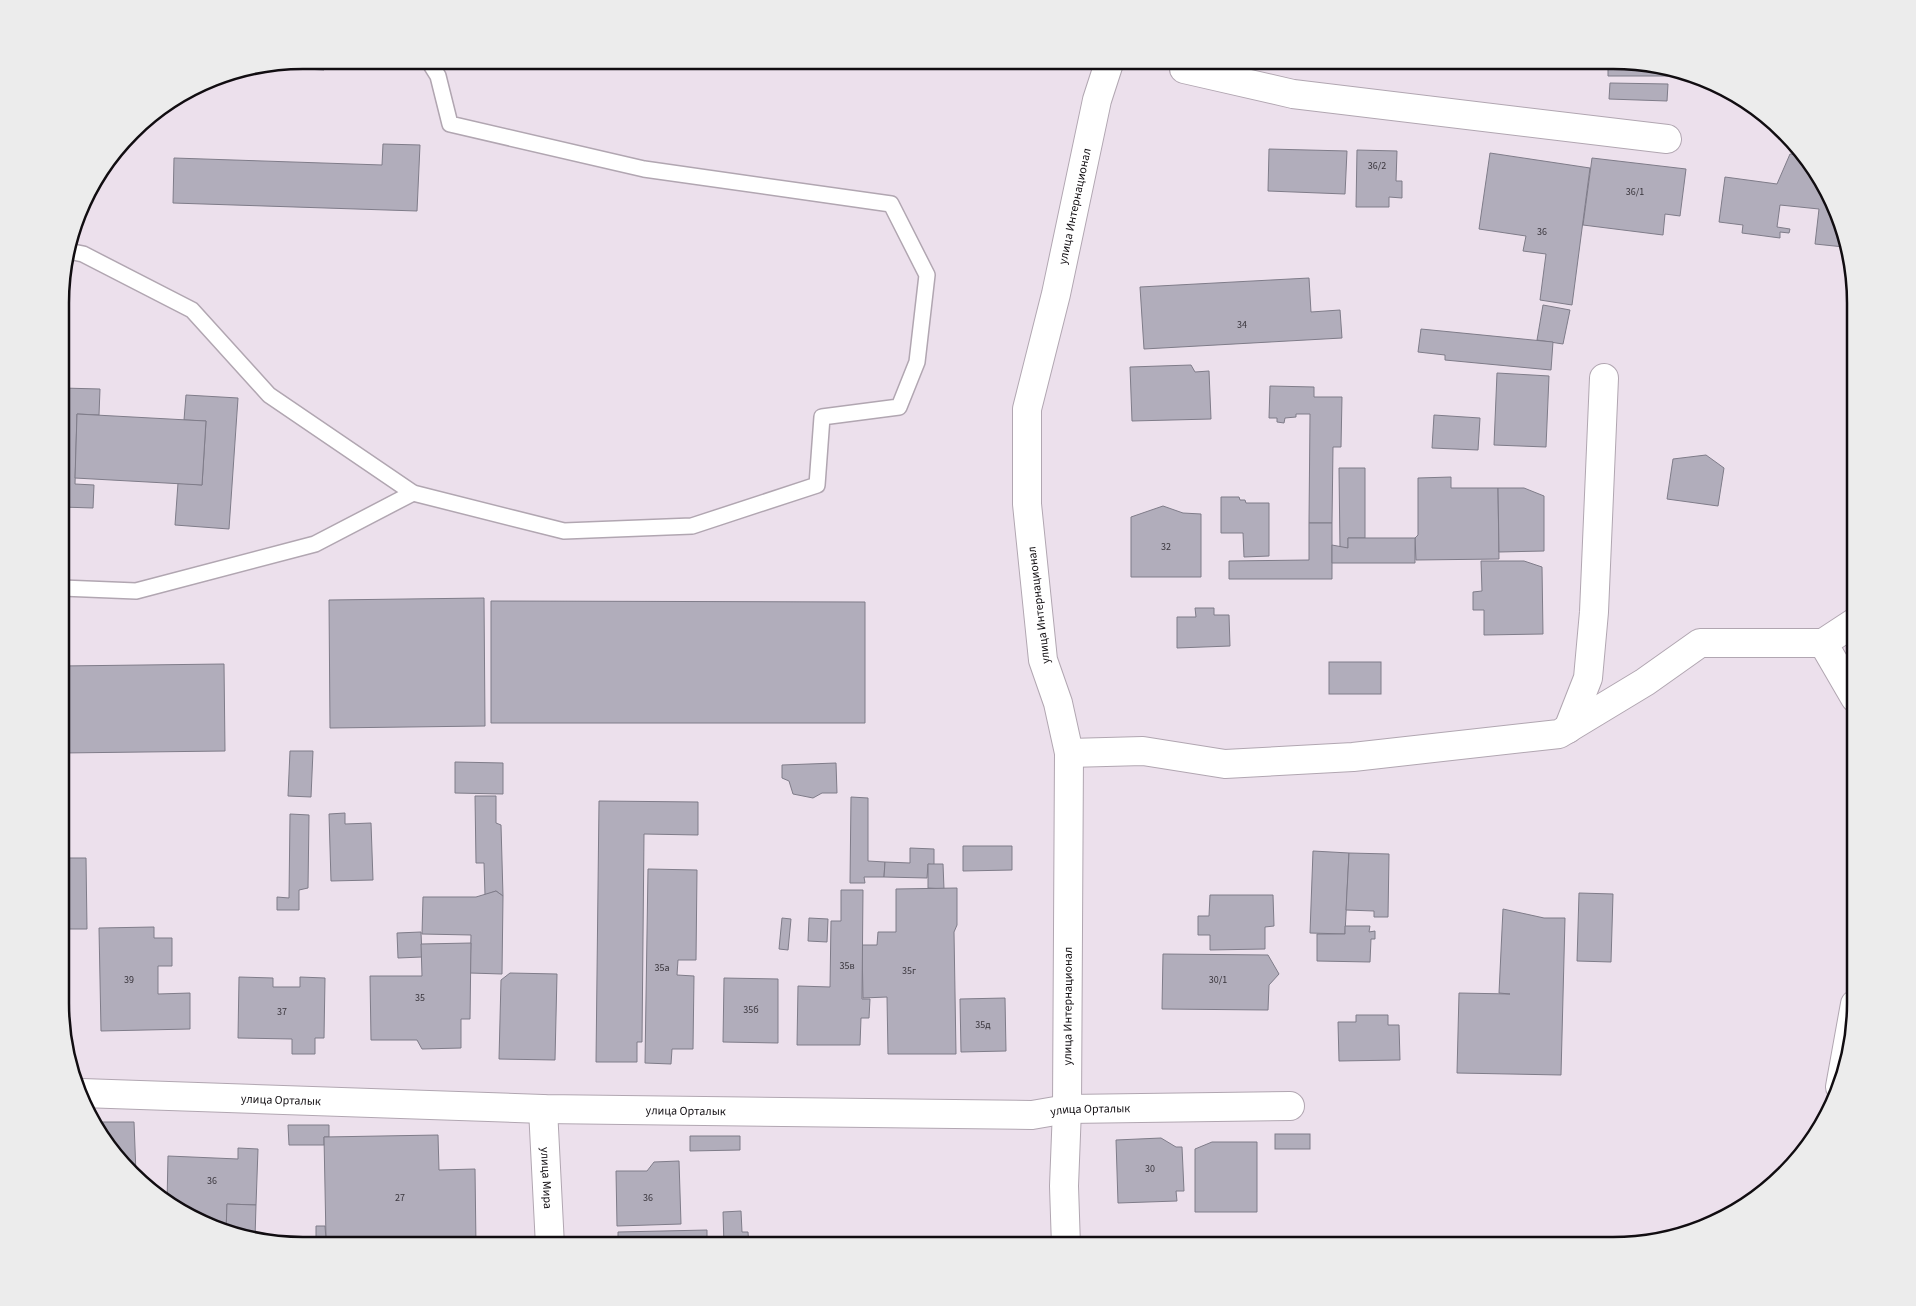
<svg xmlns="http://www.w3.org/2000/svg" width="1916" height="1306" viewBox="0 0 1916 1306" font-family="'Source Sans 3',sans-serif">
  <rect width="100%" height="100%" fill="#ece0ec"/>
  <g fill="#b1adbb" stroke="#7f7c89">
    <path d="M 302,60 L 325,60 L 324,70 L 268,67 Z"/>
    <path d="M 1608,60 L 1629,61 L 1676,70 L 1676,73 L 1668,76 L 1608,76 Z"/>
    <path d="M 1610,83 L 1668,84 L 1667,101 L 1609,99 Z"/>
    <path d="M 383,144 L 420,145 L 417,211 L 173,203 L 174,158 L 382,165 Z"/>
    <path d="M 1269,149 L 1347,151 L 1345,194 L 1268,191 Z"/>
    <path d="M 1357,150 L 1397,151 L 1396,181 L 1402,181 L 1402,198 L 1389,197 L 1389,207 L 1356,207 Z"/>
    <path d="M 1490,153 L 1590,168 L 1572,305 L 1540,300 L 1546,254 L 1523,251 L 1526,236 L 1479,229 Z"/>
    <path d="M 1790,154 L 1801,155 L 1824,181 L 1844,247 L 1815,244 L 1819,209 L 1780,205 L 1777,227 L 1790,229 L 1789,233 L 1780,232 L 1780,238 L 1742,233 L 1743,225 L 1719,222 L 1725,177 L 1777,184 Z"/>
    <path d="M 1592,158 L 1686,169 L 1680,216 L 1665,214 L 1663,235 L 1583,225 Z"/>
    <path d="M 1309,278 L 1311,312 L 1340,310 L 1342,338 L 1144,349 L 1140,287 Z"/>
    <path d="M 1543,305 L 1570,310 L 1563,344 L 1537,340 Z"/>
    <path d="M 1421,329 L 1553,342 L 1551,370 L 1445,360 L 1445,355 L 1418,352 Z"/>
    <path d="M 1191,365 L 1195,372 L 1209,371 L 1211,419 L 1132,421 L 1130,367 Z"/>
    <path d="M 1497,373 L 1549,376 L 1546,447 L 1494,445 Z"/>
    <path d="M 1270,386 L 1314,387 L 1314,397 L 1342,397 L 1341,447 L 1333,447 L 1332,523 L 1309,523 L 1310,414 L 1296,414 L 1296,417 L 1285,418 L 1284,423 L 1277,422 L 1277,418 L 1269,418 Z"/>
    <path d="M 62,388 L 100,389 L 99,415 L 77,414 L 75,484 L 94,485 L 93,508 L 62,507 Z"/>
    <path d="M 186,395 L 238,398 L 229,529 L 175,525 L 178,483 L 202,485 L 206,421 L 184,420 Z"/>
    <path d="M 77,414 L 206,421 L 202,485 L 75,478 Z"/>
    <path d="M 1434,415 L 1480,418 L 1478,450 L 1432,448 Z"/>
    <path d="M 1706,455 L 1724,468 L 1718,506 L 1667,499 L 1673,459 Z"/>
    <path d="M 1339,468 L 1365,468 L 1365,538 L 1348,538 L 1348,548 L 1340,549 Z"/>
    <path d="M 1451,477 L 1451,488 L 1498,488 L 1499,559 L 1416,560 L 1415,538 L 1418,535 L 1418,478 Z"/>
    <path d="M 1498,488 L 1524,488 L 1544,496 L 1544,551 L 1499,552 Z"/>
    <path d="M 1221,497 L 1239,497 L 1240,500 L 1245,500 L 1246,503 L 1269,503 L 1269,556 L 1244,557 L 1243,533 L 1221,533 Z"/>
    <path d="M 1163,506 L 1183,513 L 1201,514 L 1201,577 L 1131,577 L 1131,517 Z"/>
    <path d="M 1309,523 L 1332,523 L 1332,579 L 1229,579 L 1229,561 L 1309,560 Z"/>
    <path d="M 1348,538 L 1415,538 L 1415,563 L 1332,563 L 1332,545 L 1348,548 Z"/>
    <path d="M 1481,561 L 1524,561 L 1542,567 L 1543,634 L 1484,635 L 1484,610 L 1473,610 L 1473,592 L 1482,591 Z"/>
    <path d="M 484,598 L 485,726 L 330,728 L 329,600 Z"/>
    <path d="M 491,601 L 865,602 L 865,723 L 491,723 Z"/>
    <path d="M 1195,608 L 1214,608 L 1214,615 L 1229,615 L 1230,646 L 1177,648 L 1177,617 L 1196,617 Z"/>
    <rect x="1329" y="662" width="52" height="32"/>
    <path d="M 224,664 L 225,751 L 62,753 L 62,666 Z"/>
    <path d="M 290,751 L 313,751 L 311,797 L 288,796 Z"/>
    <path d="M 455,762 L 503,763 L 503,794 L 455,793 Z"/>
    <path d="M 836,763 L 837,793 L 822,793 L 813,798 L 793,794 L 789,781 L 782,778 L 782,765 Z"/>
    <path d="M 475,796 L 496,796 L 496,823 L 501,825 L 503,896 L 496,891 L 485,895 L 484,863 L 476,863 Z"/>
    <path d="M 851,797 L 868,798 L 868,861 L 885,862 L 884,877 L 864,877 L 865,883 L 850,883 Z"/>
    <path d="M 599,801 L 698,802 L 698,835 L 644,834 L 642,1042 L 637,1042 L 637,1062 L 596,1062 Z"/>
    <path d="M 345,813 L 345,824 L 371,823 L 373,880 L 331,881 L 329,814 Z"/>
    <path d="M 290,814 L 309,815 L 308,888 L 299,890 L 299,910 L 277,910 L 277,897 L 289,898 Z"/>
    <path d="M 963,846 L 1012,846 L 1012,870 L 963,871 Z"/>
    <path d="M 910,848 L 934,849 L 934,865 L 928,864 L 927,878 L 884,877 L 885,862 L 910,863 Z"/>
    <path d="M 1313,851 L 1349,853 L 1345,934 L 1310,933 Z"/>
    <path d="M 1349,853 L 1389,854 L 1388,917 L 1374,917 L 1374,911 L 1346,910 Z"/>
    <path d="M 62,858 L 86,858 L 87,929 L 62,929 Z"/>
    <path d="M 928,864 L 943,864 L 944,889 L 928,888 Z"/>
    <path d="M 648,869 L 697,870 L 696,960 L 678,960 L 677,975 L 694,976 L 693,1049 L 672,1049 L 671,1064 L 645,1063 Z"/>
    <path d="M 957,888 L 957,925 L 954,932 L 956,1054 L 888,1054 L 887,997 L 863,998 L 862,945 L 877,945 L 878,932 L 896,932 L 896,889 Z"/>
    <path d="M 841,890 L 863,890 L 862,999 L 870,999 L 869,1018 L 861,1018 L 860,1045 L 797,1045 L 798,986 L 830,987 L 831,921 L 841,921 Z"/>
    <path d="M 496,891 L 503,896 L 502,974 L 470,973 L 471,935 L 422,934 L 423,897 L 476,897 Z"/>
    <path d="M 1579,893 L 1613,894 L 1611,962 L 1577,961 Z"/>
    <path d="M 1210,895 L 1273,895 L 1274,926 L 1265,927 L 1265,949 L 1210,950 L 1210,935 L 1198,935 L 1198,916 L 1209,916 Z"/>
    <path d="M 1503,909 L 1544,918 L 1565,918 L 1561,1075 L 1457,1073 L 1459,993 L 1510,994 L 1499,993 Z"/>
    <path d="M 782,918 L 791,919 L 788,950 L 779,949 Z"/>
    <path d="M 809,918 L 828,919 L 827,942 L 808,941 Z"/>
    <path d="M 1345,926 L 1370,926 L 1369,932 L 1375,931 L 1375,939 L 1371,939 L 1370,962 L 1317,961 L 1317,934 L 1345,934 Z"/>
    <path d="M 154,927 L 154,938 L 172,938 L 172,966 L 158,966 L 158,994 L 190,993 L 190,1029 L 101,1031 L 99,928 Z"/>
    <path d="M 421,932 L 422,957 L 398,958 L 397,933 Z"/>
    <path d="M 471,943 L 470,1019 L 461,1019 L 461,1048 L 422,1049 L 417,1040 L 371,1040 L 370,976 L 422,976 L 421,944 Z"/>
    <path d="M 1163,954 L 1268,955 L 1279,974 L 1269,985 L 1268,1010 L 1162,1009 Z"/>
    <path d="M 510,973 L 557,974 L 555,1060 L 499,1059 L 501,980 Z"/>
    <path d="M 239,977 L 273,978 L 273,987 L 300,987 L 300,977 L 325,978 L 324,1038 L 315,1038 L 315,1054 L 292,1054 L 292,1039 L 238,1038 Z"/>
    <path d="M 724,978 L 778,979 L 778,1043 L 723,1042 Z"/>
    <path d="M 1005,998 L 1006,1051 L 961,1052 L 960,999 Z"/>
    <path d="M 1356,1015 L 1388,1015 L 1388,1025 L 1399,1025 L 1400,1060 L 1339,1061 L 1338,1022 L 1356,1022 Z"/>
    <path d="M 99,1122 L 134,1122 L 136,1174 L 100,1133 Z"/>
    <path d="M 288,1125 L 329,1125 L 329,1137 L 324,1137 L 324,1145 L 289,1145 Z"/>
    <rect x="1275" y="1134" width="35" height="15"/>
    <path d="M 438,1135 L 439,1170 L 475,1169 L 476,1246 L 422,1246 L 422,1237 L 326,1239 L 324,1137 Z"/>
    <path d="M 690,1136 L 740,1136 L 740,1150 L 690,1151 Z"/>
    <path d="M 1161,1138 L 1176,1147 L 1182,1147 L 1184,1191 L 1176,1191 L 1177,1201 L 1118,1203 L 1116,1140 Z"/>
    <path d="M 1212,1142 L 1257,1142 L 1257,1212 L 1195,1212 L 1195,1149 Z"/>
    <path d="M 238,1148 L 258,1149 L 256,1205 L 227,1204 L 226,1233 L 167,1203 L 168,1156 L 238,1159 Z"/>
    <path d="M 679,1161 L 681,1224 L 617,1226 L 616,1171 L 647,1171 L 654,1162 Z"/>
    <path d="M 227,1204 L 256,1205 L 255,1238 L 226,1233 Z"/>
    <path d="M 741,1211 L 742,1232 L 748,1232 L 749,1246 L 724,1246 L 723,1212 Z"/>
    <path d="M 316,1226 L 325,1226 L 326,1239 L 357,1238 L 357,1246 L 316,1246 Z"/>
    <path d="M 707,1230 L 707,1246 L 618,1246 L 618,1232 Z"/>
  </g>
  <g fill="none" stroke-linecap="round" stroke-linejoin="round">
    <defs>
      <g id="service">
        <path d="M 68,251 L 83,254 L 192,310 L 269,395 L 413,493 L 564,531 L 692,526 L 817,485 L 822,417 L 899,407 L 917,362 L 927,275 L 891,204 L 644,169 L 450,124 L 438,76 L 428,60"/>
        <path d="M 62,588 L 136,591 L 315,544 L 413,493"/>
      </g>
      <g id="minor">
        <path d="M 1184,60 L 1184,69 L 1293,94 L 1667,139"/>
        <path d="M 1823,643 L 1855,698"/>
        <path d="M 1568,729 L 1588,678 L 1594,612 L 1604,378"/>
        <path d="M 1069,753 L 1143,751 L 1225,764 L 1353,757 L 1559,734 L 1645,682 L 1700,643 L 1823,643 L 1855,622"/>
        <path d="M 1840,1087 L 1855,1004"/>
        <path id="s1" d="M 82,1093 L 543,1109 L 1032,1115 L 1067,1109 L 1290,1106"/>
        <path id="s2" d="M 543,1109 L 550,1246"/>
        <path id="s3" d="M 1066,1246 L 1064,1186 L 1067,1109 L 1069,753 L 1058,703 L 1043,660 L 1027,504 L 1027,409 L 1056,294 L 1097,100 L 1110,60"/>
      </g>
    </defs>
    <use href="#service" stroke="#b1a6b1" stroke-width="18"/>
    <use href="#minor" stroke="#b1a6b1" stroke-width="30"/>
    <use href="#service" stroke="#fff" stroke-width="15"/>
    <use href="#minor" stroke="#fff" stroke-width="28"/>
  </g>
  <g text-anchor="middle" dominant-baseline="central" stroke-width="4" stroke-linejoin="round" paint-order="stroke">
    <g font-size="10" fill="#39353c">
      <text x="1377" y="166">36/2</text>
      <text x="1635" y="192">36/1</text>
      <text x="1542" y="232">36</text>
      <text x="1242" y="325">34</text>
      <text x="1166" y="547">32</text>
      <text x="847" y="966">35в</text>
      <text x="662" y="968">35а</text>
      <text x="909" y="971">35г</text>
      <text x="129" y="980">39</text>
      <text x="1218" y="980">30/1</text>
      <text x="420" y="998">35</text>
      <text x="751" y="1010">35б</text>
      <text x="282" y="1012">37</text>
      <text x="983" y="1025">35д</text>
      <text x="1150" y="1169">30</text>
      <text x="212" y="1181">36</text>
      <text x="400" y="1198">27</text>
      <text x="648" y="1198">36</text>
    </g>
    <g font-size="12" fill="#110d11" stroke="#fff">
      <text stroke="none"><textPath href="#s3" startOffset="1050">улица Интернационал</textPath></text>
      <text transform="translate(1039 605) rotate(-97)">улица Интернационал</text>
      <text stroke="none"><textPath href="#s3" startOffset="240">улица Интернационал</textPath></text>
      <text stroke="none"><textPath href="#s1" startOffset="199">улица Орталык</textPath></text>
      <text stroke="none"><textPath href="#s1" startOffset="1009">улица Орталык</textPath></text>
      <text stroke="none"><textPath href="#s1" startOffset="604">улица Орталык</textPath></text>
      <text stroke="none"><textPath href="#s2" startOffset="69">улица Мира</textPath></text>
    </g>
  </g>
  <path d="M0 0H1916V1306H0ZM303 69H1613A234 234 0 0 1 1847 303V1003A234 234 0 0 1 1613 1237H303A234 234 0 0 1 69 1003V303A234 234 0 0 1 303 69Z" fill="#ececec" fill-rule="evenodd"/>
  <path fill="none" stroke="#110d11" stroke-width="2.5" d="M303 69H1613A234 234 0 0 1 1847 303V1003A234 234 0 0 1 1613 1237H303A234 234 0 0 1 69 1003V303A234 234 0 0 1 303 69Z"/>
</svg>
